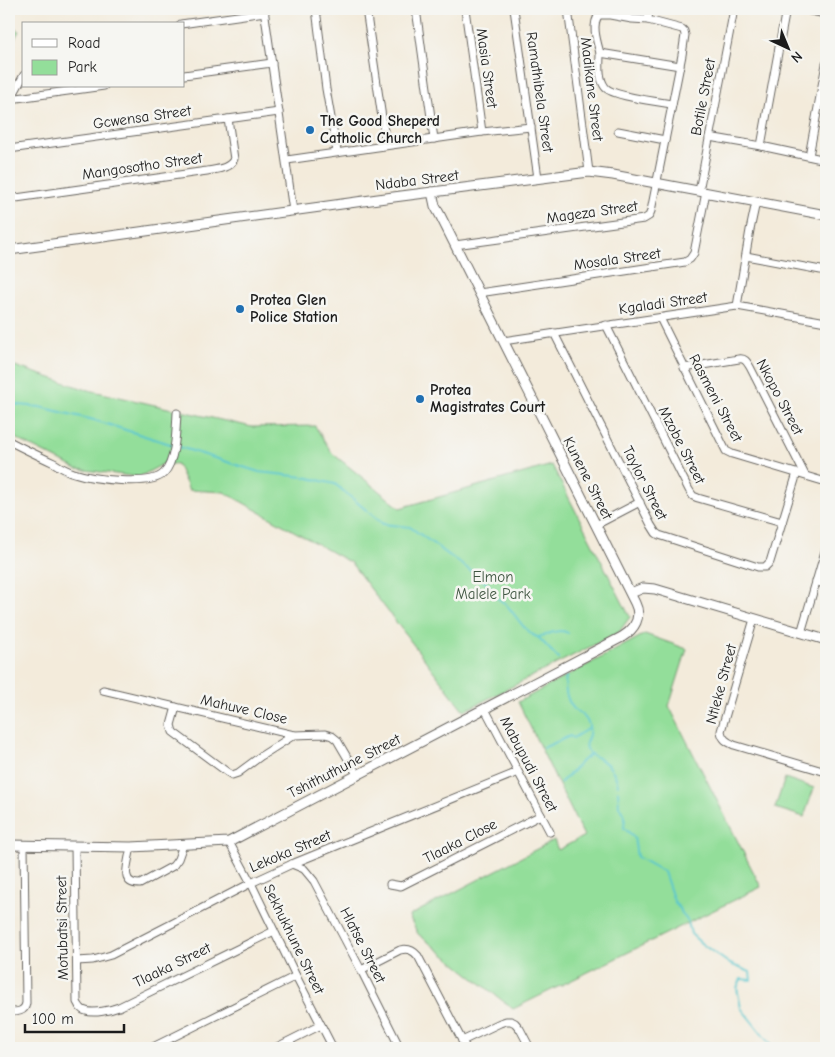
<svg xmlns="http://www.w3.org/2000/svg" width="835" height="1057" viewBox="0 0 835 1057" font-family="'Comic Neue',sans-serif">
  <rect width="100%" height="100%" fill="#f6f6f2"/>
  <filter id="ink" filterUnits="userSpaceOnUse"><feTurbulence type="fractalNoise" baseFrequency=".02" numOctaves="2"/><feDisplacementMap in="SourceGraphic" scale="10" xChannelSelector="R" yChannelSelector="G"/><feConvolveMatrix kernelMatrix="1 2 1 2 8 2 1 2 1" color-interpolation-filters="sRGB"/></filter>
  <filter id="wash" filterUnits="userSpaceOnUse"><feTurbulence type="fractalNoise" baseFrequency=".0096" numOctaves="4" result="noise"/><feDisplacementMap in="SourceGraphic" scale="20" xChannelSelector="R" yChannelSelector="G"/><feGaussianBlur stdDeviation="1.12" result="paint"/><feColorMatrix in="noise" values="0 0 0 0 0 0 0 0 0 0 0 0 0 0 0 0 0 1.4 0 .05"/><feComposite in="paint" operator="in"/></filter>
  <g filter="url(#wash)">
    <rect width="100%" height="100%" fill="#f3ebdb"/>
    <g fill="#93de9a" stroke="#587d5b">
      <path d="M 9,26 L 19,31 L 9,49 Z"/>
      <path d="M 9,364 L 84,389 L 252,427 L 315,426 L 332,453 L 400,508 L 552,465 L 630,617 L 619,632 L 464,711 L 351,563 L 224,492 L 189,490 L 177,464 L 163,464 L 139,477 L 77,469 L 9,435 Z"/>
      <path d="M 645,634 L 687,649 L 669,706 L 761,887 L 513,1009 L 418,934 L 409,916 L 554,840 L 558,850 L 584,836 L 518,702 Z"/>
      <path d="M 785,778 L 814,788 L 804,817 L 775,808 Z"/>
    </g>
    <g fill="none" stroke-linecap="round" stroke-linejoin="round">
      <g stroke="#5ac7ce" stroke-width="2">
        <path d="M 9,404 L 40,407 L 94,420 L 259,472 L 304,477 L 335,484 L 383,524 L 410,527 L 482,579 L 491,588 L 497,598 L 506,604 L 523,626 L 533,635 L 539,638 L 559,659"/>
        <path d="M 539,637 C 548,634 559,628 568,633"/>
        <path d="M 566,676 C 564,687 566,700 574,709 C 579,713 585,716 588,722 C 589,725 590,731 589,734 C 588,741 582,745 588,752 C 590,755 594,756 598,758 C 609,764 616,773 618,785"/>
        <path d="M 543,748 L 570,736 L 573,738 L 589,728"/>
        <path d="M 560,783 L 563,780 L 567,777 L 583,760 L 591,754"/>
        <path d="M 618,791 L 619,806 L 625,817 L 624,828 L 634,837 L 637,857 L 664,872 L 674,901 L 688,922 L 691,934 L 702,944 L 730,964 L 750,972 L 751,980 L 741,979 L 737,988 L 741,1008 L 773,1048"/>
      </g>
    </g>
  </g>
  <g filter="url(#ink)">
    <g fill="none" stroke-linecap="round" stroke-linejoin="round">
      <defs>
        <g id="minor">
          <path d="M 264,9 L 293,211"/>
          <path d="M 316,9 L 326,89 L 337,152"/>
          <path d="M 366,9 L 386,145"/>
          <path d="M 416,9 L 434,139"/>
          <path d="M 465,9 L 482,132"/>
          <path d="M 514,9 L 538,178"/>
          <path d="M 568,9 L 589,172"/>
          <path d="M 801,9 L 826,14"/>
          <path d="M 648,20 L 632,19 L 610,15 L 599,15 C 591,24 597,42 600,53 L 680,66"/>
          <path d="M 181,24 L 265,12"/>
          <path d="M 600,53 C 600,63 598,78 605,87 C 611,96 659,102 672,104"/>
          <path d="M 184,75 L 272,63"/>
          <path d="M 10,99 L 104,86"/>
          <path d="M 10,100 L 24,75"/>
          <path d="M 618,131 L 665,140"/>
          <path d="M 709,137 L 761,146 L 826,160"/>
          <path d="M 761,146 L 786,9"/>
          <path d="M 9,149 L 279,112"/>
          <path d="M 809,156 L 826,64"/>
          <path d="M 287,160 L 482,132 L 531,127"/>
          <path d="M 699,191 L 734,9"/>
          <path d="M 9,199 L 207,171 C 217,169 229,169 234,159 L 228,119"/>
          <path d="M 455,245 L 644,219 L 649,216 L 651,211 L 682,55 L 685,35 L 684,31 L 682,29 L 648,20 L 649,9"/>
          <path d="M 746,256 L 826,271"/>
          <path d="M 479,293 L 685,262 L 690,259 L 694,253 L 706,192"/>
          <path d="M 737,306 L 750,230 L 756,202"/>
          <path d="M 660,318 L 726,451 L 732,454 L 826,482"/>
          <path d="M 606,325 L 689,490 L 693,496 L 698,498 L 782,522"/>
          <path d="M 554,333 L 651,525 L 656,533 L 659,535 L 758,567 L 765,567 L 770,562 L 797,473"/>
          <path d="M 503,341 L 737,306 L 826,322"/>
          <path d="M 684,368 L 739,359 C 745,358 747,362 750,367 L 805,475"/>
          <path d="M 9,441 C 24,449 39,456 54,463 C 60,467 67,471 74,473 C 92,479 151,487 164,473 C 176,460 176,430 177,413"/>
          <path d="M 596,525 L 640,502"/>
          <path d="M 816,581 L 826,585"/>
          <path d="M 754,619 L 721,731 C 722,739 727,742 734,745 L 826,772"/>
          <path d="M 801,633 L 826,548"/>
          <path d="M 103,690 L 294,735 L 325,734 L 332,736 L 337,740 L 358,776"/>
          <path d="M 176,707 L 171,725 L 173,732 L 227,772 L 232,775 L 238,773 L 261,756 L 294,735"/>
          <path d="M 485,709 L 550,832"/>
          <path d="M 229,842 L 251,883 L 296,976 L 333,1048"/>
          <path d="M 75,846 L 77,1002 C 79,1006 81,1010 86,1011 C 94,1014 111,1010 119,1007 L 274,931"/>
          <path d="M 131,847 C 130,853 125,871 127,876 C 128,883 135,884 140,884 L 173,866 L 178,859 L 183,845"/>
          <path d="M 292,864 L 304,869 L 314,881 L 361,970 L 400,1048"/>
          <path d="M 390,884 L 401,886 L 541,815"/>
          <path d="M 77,961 L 93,960 L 111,955 L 251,883 L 292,864 L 518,772"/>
          <path d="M 361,970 L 400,950 C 408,948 413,950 418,956 L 466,1048"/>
          <path d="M 9,1012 C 17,1012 25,1012 26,1003 L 24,845"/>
          <path d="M 462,1041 L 500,1023 L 506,1021 L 511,1021 L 515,1023 L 520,1029 L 530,1048"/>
          <path d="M 151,1048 L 296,976"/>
          <path d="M 275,1048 L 321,1025"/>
        </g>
        <g id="tertiary">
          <path d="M 9,250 L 378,199 L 589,172 L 613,175 L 826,215"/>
          <path d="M 631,593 L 643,588 L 655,589 L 826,640"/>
          <path d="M 9,845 L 131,847 L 229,842 L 622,637 C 635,629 642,617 635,603 L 440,215 L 435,206 L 432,192"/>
        </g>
      </defs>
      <use href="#minor" stroke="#67645f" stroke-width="9"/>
      <use href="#tertiary" stroke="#67645f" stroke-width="11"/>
      <use href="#minor" stroke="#fff" stroke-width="7"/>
      <use href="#tertiary" stroke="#fff" stroke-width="9"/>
    </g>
  </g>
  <g fill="#1f6fb2" stroke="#f6f6f2" stroke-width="2">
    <circle cx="310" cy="130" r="5"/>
    <circle cx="240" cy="309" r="5"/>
    <circle cx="420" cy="399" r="5"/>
  </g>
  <g text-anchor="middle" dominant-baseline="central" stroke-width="5" stroke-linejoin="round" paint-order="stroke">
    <g font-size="15" fill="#1c1c1c" stroke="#f6f6f2">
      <text transform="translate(487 68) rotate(82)">Masia Street</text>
      <text transform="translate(592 89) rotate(83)">Madikane Street</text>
      <text transform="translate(540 92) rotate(82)">Ramathibela Street</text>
      <text transform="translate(703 97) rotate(-79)">Botile Street</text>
      <text transform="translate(142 117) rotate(-8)">Gcwensa Street</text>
      <text transform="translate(142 166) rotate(-8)">Mangosotho Street</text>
      <text transform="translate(417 180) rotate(-7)">Ndaba Street</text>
      <text transform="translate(592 212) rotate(-8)">Mageza Street</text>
      <text transform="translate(617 259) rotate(-8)">Mosala Street</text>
      <text transform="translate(663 303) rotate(-8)">Kgaladi Street</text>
      <text transform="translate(780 397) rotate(62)">Nkopo Street</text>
      <text transform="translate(716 398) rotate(62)">Rasmeni Street</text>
      <text transform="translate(682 445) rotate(63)">Mzobe Street</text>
      <text transform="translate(588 478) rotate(63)">Kunene Street</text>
      <text transform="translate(645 483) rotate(63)">Taylor Street</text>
      <text transform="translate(721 684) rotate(-75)">Ntleke Street</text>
      <text transform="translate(244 709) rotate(13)">Mahuve Close</text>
      <text transform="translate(529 764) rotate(62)">Mabupudi Street</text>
      <text transform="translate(344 766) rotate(-27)">Tshithuthune Street</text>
      <text transform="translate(460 841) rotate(-27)">Tlaaka Close</text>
      <text transform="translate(290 851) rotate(-23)">Lekoka Street</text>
      <text transform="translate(62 928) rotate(-91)">Motubatsi Street</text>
      <text transform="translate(294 939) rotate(64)">Sekhukhune Street</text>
      <text transform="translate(363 945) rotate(63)">Hlatse Street</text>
      <text transform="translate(172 965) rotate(-26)">Tlaaka Street</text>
    </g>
    <g font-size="15" font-weight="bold" fill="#1c1c1c" stroke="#f6f6f2" text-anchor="start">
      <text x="320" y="121">The Good Sheperd<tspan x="320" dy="17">Catholic Church</tspan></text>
      <text x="250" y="300">Protea Glen<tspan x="250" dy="17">Police Station</tspan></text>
      <text x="430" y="390">Protea<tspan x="430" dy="17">Magistrates Court</tspan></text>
    </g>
    <g font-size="15" fill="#405642" stroke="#f6f6f2">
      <text x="493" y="577">Elmon<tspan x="493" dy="17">Malele Park</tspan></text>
    </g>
  </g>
  <rect width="835" height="1057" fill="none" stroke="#f6f6f2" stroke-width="30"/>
  <rect x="22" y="22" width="162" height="65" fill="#f6f6f2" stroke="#9f9f9c"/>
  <rect x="32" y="39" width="25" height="8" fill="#ffffff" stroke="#9f9f9c"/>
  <text x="68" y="48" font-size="15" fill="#1c1c1c">Road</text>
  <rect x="32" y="60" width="25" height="15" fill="#93de9a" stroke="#9f9f9c"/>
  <text x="68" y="72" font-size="15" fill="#1c1c1c">Park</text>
  <g transform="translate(788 48) rotate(136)" stroke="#f6f6f2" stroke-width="4" paint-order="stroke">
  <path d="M0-4L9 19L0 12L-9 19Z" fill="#1c1c1c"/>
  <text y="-8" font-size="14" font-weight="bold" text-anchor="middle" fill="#1c1c1c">N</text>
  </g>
  <path d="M25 1024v8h99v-8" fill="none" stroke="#1c1c1c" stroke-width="2.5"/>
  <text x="32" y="1024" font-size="15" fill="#1c1c1c" stroke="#f6f6f2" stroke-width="4" paint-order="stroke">100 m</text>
</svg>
